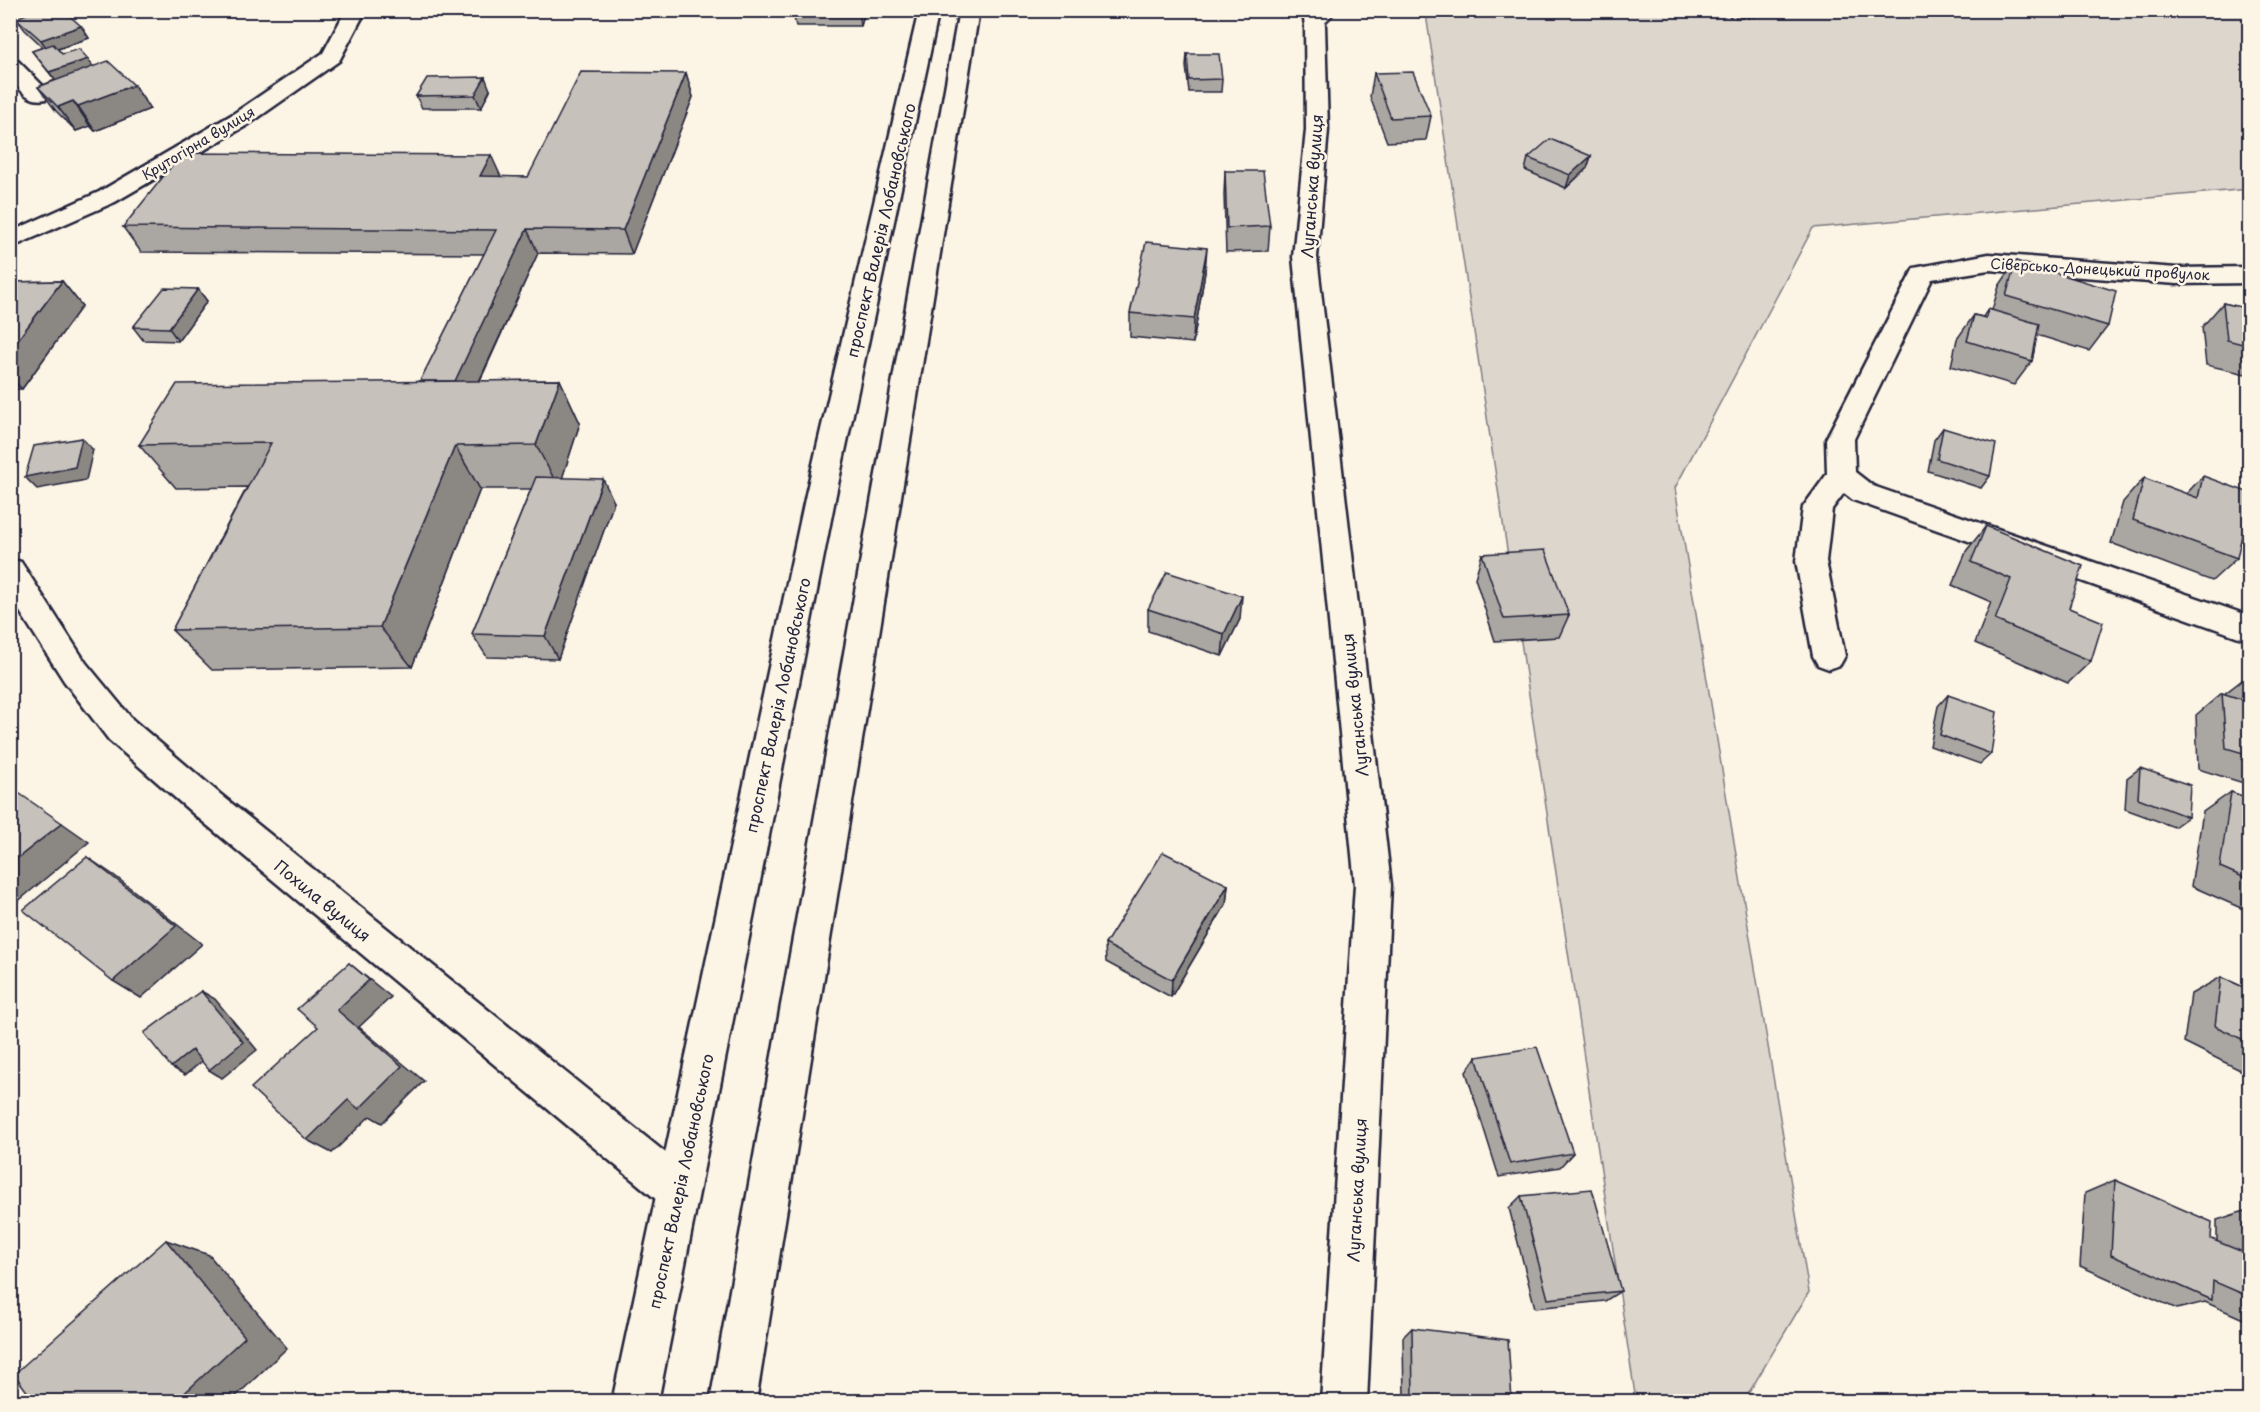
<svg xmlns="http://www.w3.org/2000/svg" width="2260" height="1412" viewBox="0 0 2260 1412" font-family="'Playpen Sans',sans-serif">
  <rect width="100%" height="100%" fill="#fcf5e5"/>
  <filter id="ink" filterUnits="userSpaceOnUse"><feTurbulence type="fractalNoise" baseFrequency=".0167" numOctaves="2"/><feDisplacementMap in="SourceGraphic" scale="12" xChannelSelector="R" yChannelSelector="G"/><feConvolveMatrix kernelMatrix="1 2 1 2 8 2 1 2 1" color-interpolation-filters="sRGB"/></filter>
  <g filter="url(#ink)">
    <path fill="#dcd6cc" stroke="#7f7c84" stroke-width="1.5" d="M 1427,11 L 2249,11 L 2249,189 L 1813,228 L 1675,488 L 1809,1292 L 1744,1401 L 1636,1401 L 1427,21 Z"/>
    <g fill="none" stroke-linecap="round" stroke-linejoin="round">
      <defs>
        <path id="lane" d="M 1321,10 L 1337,10 L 1320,28 L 1310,28 L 1308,25 Z"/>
        <g id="street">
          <path d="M 346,10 L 366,10 L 339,61 L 249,124 L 115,202 L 10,248 L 10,232 L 99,192 L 233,114 L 323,53 Z"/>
          <path d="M 1302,10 L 1322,10 L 1325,25 L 1328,130 L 1317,257 L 1391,885 L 1367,1402 L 1321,1402 L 1355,885 L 1293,257 L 1306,130 L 1305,25 Z"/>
          <path d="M 10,60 L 18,61 L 46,89 L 49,94 L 46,99 C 29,103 21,90 10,79 Z"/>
          <path d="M 1989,254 L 2177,268 L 2250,267 L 2250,283 L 2177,284 L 1989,270 L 1932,279 L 1854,439 L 1855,472 L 1873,486 L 2250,616 L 2250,641 L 1853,500 L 1844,493 L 1832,509 L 1826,561 L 1845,656 L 1840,665 L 1829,669 L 1818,665 L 1813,656 L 1796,561 L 1803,507 L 1827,474 L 1826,439 L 1914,268 Z"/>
          <path d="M 10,559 L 21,562 L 86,663 L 133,720 L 220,794 L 693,1175 L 699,1190 L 693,1205 L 678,1211 L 663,1205 L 196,816 L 109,740 L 64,681 L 10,596 Z"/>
        </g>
        <g id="primary">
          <path d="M 919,10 L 939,10 L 836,494 L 658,1402 L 612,1402 L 806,494 Z"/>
          <path d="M 959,10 L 979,10 L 756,1402 L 710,1402 Z"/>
        </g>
      </defs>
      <use href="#lane" stroke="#22223b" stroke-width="4"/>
      <use href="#street" stroke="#22223b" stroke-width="5"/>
      <use href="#primary" stroke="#22223b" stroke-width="5"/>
      <path stroke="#22223b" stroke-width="2" stroke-dasharray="3 3" stroke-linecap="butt" d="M 1712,10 C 1735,23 1759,17 1783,10"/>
      <use href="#lane" fill="#fcf5e5" fill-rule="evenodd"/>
      <use href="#street" fill="#fcf5e5" fill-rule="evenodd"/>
      <use href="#primary" fill="#fcf5e5" fill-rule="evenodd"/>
    </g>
    <g fill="#aaa6a1" stroke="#22223b" stroke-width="1.5">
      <path d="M 792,10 L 865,10 L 861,26 L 796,26 Z"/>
      <path d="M 16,18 L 81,26 L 89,38 L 58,49 L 62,54 L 93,66 L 134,85 L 150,109 L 95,131 L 90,126 L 76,131 L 56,111 L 38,87 L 55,80 L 32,51 L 43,47 L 25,30 Z"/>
      <path d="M 1187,54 L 1222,79 L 1221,92 L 1189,92 L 1186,66 Z"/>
      <path d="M 686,73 L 693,97 L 632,254 L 538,253 L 480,381 L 560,380 L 580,423 L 562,478 L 614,502 L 558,659 L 487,657 L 472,634 L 531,489 L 480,489 L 412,667 L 212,670 L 172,630 L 247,487 L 176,488 L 139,445 L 420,381 L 484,254 L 141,252 L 123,227 L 501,177 L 528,177 Z"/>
      <path d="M 1374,73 L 1431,116 L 1426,140 L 1387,142 L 1370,97 Z"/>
      <path d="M 490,90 L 481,108 L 422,108 L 416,96 Z"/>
      <path d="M 1591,156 L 1587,168 L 1566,188 L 1525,170 L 1528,158 Z"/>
      <path d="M 1225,171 L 1270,226 L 1268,251 L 1226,252 L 1224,195 Z"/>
      <path d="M 2016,261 L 2108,326 L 2089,351 L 2037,335 L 2032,361 L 2014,385 L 1951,366 L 1957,339 L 1974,315 L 1983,317 L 1988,309 L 1992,310 L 1999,286 Z"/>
      <path d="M 1205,272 L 1193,343 L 1130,337 L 1130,313 Z"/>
      <path d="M 62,281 L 82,306 L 22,389 L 10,389 L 10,282 Z"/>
      <path d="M 198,289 L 207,301 L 178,341 L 143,340 L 133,327 Z"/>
      <path d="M 2223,303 L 2250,309 L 2250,375 L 2206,365 L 2202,327 Z"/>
      <path d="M 1943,428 L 1990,476 L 1981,488 L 1928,471 L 1934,440 Z"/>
      <path d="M 2203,476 L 2237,558 L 2212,581 L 2111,543 L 2123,502 L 2144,478 L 2186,494 Z"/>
      <path d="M 1986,526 L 2069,608 L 2091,661 L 2068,683 L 1975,643 L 1991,602 L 1952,585 L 1967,550 Z"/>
      <path d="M 1482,554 L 1569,615 L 1559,637 L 1495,641 L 1475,578 Z"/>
      <path d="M 1148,609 L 1240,619 L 1222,656 L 1148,631 Z"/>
      <path d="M 2250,674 L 2250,785 L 2198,769 L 2196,715 L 2222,693 L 2224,694 Z"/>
      <path d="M 1948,695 L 1991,754 L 1980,764 L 1930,746 L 1938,706 Z"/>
      <path d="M 2140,768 L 2188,817 L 2174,827 L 2125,809 L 2127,778 Z"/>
      <path d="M 2231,792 L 2250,799 L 2250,912 L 2191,886 L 2203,812 Z"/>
      <path d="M 1228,885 L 1226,904 L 1171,997 L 1106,962 L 1105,944 Z"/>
      <path d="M 2221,977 L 2250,990 L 2250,1075 L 2184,1042 L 2191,994 Z"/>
      <path d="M 1476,1057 L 1573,1153 L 1560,1167 L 1499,1177 L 1466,1072 Z"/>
      <path d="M 2115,1180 L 2211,1239 L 2217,1241 L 2217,1220 L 2250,1209 L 2250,1322 L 2205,1302 L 2177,1309 L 2080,1266 L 2085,1193 Z"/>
      <path d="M 1521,1196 L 1621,1291 L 1605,1301 L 1535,1308 L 1509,1208 Z"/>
      <path d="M 1412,1328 L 1512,1401 L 1404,1401 L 1403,1337 Z"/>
    </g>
    <g fill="#8b8783" stroke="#22223b" stroke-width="1.5">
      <path d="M 858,10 L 865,10 L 861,26 Z"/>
      <path d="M 81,26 L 89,38 L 49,52 L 41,40 Z"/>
      <path d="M 88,59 L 96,71 L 58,84 L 49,72 Z"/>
      <path d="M 686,73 L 693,97 L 632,254 L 623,230 Z"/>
      <path d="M 485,77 L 490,90 L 481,108 L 475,95 Z"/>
      <path d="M 134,85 L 150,109 L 95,131 L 78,106 Z"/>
      <path d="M 73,101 L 90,126 L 76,131 L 58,107 Z"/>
      <path d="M 491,155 L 502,179 L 480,176 Z"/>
      <path d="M 1591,156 L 1587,168 L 1566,188 L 1570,175 Z"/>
      <path d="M 527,229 L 538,253 L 459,425 L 445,401 Z"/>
      <path d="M 1207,248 L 1205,272 L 1193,343 L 1194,319 Z"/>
      <path d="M 62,281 L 82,306 L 22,389 L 10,377 L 10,350 Z"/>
      <path d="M 198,289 L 207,301 L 178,341 L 169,328 Z"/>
      <path d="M 560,380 L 580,423 L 559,488 L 536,445 Z"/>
      <path d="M 82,438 L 93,450 L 86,480 L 37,489 L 25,477 Z"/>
      <path d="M 455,446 L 480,489 L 412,667 L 380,627 Z"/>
      <path d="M 603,479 L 614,502 L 558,659 L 545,636 Z"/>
      <path d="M 1242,596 L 1240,619 L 1222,656 L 1224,634 Z"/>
      <path d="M 62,823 L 89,842 L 10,908 L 10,864 Z"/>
      <path d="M 87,857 L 115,876 L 202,944 L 141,998 L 113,981 Z"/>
      <path d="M 1228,885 L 1226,904 L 1171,997 L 1172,980 Z"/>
      <path d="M 349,963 L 391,997 L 359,1027 L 424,1081 L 382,1123 L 370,1116 L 332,1153 L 307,1140 L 337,1010 Z"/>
      <path d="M 201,991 L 215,999 L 257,1050 L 222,1078 L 209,1070 Z"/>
      <path d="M 192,1050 L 206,1058 L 185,1075 L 171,1067 Z"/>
      <path d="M 166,1240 L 209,1255 L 287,1348 L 231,1401 L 176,1401 Z"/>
    </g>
    <g fill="#c6c1bb" stroke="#22223b" stroke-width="1.5">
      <path d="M 37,10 L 63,10 L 81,26 L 41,40 L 16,18 Z"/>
      <path d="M 53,44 L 62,54 L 79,49 L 88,59 L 49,72 L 32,51 Z"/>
      <path d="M 1187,54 L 1219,54 L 1222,79 L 1189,80 Z"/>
      <path d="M 108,61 L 134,85 L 78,106 L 73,101 L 58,107 L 38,87 Z"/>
      <path d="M 581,72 L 686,73 L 623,230 L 527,229 L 455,381 L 420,381 L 496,230 L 123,227 L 182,153 L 491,155 L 480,176 L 528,177 Z"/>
      <path d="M 1413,72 L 1431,116 L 1391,118 L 1374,73 Z"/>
      <path d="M 485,77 L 475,95 L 416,96 L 427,78 Z"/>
      <path d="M 1550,139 L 1591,156 L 1570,175 L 1528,158 Z"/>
      <path d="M 1225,171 L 1263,171 L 1270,226 L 1227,228 Z"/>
      <path d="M 1146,242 L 1207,248 L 1194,319 L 1130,313 Z"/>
      <path d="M 2016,261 L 2116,291 L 2108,326 L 2006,296 Z"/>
      <path d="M 62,281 L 10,350 L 10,282 Z"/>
      <path d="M 164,288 L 198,289 L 169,328 L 133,327 Z"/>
      <path d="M 2223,303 L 2250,309 L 2250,346 L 2227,340 Z"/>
      <path d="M 1988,309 L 2039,324 L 2032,361 L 1967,341 L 1974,315 L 1986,318 Z"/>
      <path d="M 560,380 L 536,445 L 455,446 L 380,627 L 172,630 L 271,443 L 139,445 L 177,384 Z"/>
      <path d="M 1943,428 L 1996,444 L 1990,476 L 1937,459 Z"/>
      <path d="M 82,438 L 75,467 L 25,477 L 34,446 Z"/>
      <path d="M 2203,476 L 2250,493 L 2250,498 L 2237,558 L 2133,520 L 2144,478 L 2198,498 Z"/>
      <path d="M 536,477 L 603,479 L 545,636 L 472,634 Z"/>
      <path d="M 1986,526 L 2083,566 L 2069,608 L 2103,622 L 2091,661 L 1995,620 L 2011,579 L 1971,562 Z"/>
      <path d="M 1545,550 L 1569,615 L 1504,619 L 1482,554 Z"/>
      <path d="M 1167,572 L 1242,596 L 1224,634 L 1148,609 Z"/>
      <path d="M 2222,693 L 2250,702 L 2250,755 L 2226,748 Z"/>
      <path d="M 1948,695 L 1997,712 L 1991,754 L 1940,735 Z"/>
      <path d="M 2140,768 L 2190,785 L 2188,817 L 2138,798 Z"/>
      <path d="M 10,787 L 62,823 L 10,864 Z"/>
      <path d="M 2231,792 L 2250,799 L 2250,880 L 2220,867 Z"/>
      <path d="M 1163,852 L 1228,885 L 1172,980 L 1105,944 Z"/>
      <path d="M 87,857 L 176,926 L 113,981 L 23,910 Z"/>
      <path d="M 349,963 L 369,980 L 337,1010 L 402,1066 L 359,1109 L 348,1100 L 307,1140 L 251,1088 L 318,1027 L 297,1009 Z"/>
      <path d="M 2221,977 L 2250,990 L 2250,1043 L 2215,1026 Z"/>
      <path d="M 201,991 L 243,1042 L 209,1070 L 192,1050 L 171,1067 L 144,1033 Z"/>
      <path d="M 1537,1047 L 1573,1153 L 1510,1164 L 1476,1057 Z"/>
      <path d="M 2115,1180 L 2212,1222 L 2211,1239 L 2250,1255 L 2250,1297 L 2213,1281 L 2212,1300 L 2111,1255 Z"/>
      <path d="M 1592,1189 L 1621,1291 L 1548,1299 L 1521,1196 Z"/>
      <path d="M 166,1240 L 245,1337 L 176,1401 L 34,1401 L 14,1374 Z"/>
      <path d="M 1412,1328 L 1508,1340 L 1512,1401 L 1413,1401 Z"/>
    </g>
  </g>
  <g text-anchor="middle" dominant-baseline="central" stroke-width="5" stroke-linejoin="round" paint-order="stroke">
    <g font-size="14" fill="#22223b" stroke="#fcf5e5">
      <text transform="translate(198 143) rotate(-31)">Крутогірна вулиця</text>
      <text transform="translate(2100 269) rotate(3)">Сіверсько-Донецький провулок</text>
    </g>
    <g font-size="16" fill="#22223b" stroke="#fcf5e5">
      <text transform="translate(1311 186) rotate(-86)">Луганська вулиця</text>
      <text transform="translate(880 230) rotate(-77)">проспект Валерія Лобановського</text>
      <text transform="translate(777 705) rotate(-78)">проспект Валерія Лобановського</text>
      <text transform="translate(1354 705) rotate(-96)">Луганська вулиця</text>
      <text transform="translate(323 900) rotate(39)">Похила вулиця</text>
      <text transform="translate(680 1181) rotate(-78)">проспект Валерія Лобановського</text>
      <text transform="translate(1356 1190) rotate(-87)">Луганська вулиця</text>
    </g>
  </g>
  <rect width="2260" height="1412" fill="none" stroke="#fcf5e5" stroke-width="36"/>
  <rect x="18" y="18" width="2224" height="1376" fill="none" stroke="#22223b" stroke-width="2" filter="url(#ink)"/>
</svg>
